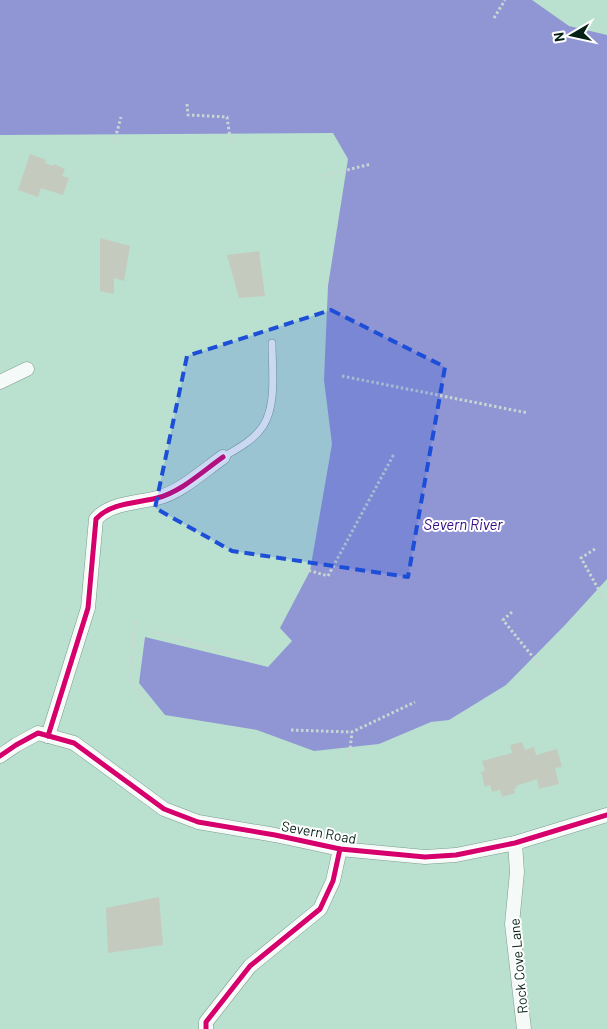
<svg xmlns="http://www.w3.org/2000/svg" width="607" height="1029" viewBox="0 0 607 1029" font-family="Barlow,sans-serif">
  <rect width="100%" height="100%" fill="#bae1d0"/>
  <path fill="#9095d4" d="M 0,0 L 532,0 L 569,26 L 607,35 L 607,579 L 565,625 L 506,685 L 449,720 L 431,722 L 379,744 L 314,751 L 257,730 L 165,715 L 139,683 L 145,637 L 268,667 L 292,641 L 280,628 L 310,571 L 332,444 L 324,380 L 328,286 L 348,159 L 333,133 L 0,135 Z"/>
  <g fill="#c4cabe">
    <path d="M 30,154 L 46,160 L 45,163 L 53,166 L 54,164 L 65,169 L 62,176 L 69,178 L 63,195 L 41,188 L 38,197 L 18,190 Z"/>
    <path d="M 100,238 L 130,246 L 124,281 L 114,278 L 114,294 L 100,291 Z"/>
    <path d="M 259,251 L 265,296 L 239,298 L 227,255 Z"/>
    <path d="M 522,742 L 525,750 L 534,747 L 536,755 L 557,749 L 562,767 L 555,768 L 559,784 L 539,789 L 537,779 L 516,786 L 517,788 L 514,789 L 515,793 L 502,797 L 500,790 L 492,792 L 490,785 L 485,787 L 481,772 L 485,771 L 482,761 L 512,753 L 510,745 Z"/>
    <path d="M 159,897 L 163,945 L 108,953 L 106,908 Z"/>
  </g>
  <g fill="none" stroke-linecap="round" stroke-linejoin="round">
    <defs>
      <path id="service" d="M 223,457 C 237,449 254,440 263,426 C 277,405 272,368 272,343"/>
      <g id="minor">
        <path d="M 0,382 L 27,369"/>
        <path d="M 48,736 L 88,608 L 96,519 C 110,503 137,503 157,498 C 181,492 203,471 223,457"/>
        <path d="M 0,756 L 16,745 L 38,733 L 74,743 L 164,809 L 198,822 L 275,835 L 340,849 L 425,857 L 456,855 L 515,843 L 607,815"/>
        <path d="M 515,843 L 517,872 L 512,924 L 524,1029"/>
        <path d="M 206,1029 L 206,1022 L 250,966 L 320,909 L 333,881 L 340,849"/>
      </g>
    </defs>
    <use href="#service" stroke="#7b9a8d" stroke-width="8"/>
    <use href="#minor" stroke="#7b9a8d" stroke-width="15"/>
    <g stroke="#c9d6d1" stroke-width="3" stroke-dasharray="2.5 2.5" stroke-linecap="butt">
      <path d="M 494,18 L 505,0"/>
      <path d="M 187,104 L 188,115 L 227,117 L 231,145"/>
      <path d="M 114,143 L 121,117"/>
      <path d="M 323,176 L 371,164"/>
      <path d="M 342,376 L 528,413"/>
      <path d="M 595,549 L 581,558 L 605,601"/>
      <path d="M 304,569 L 328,576 L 394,454"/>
      <path d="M 512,612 L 503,620 L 541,667"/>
      <path d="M 135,621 L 130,678 L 153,712"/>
      <path d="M 151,632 L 253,659"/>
      <path d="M 291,730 L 352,732"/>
      <path d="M 349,758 L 352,732 L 415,702"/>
    </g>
    <use href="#service" stroke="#f5faf8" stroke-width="7"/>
    <use href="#minor" stroke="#f5faf8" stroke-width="14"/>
    <defs>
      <g id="cycleway">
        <path d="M 48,736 L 88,608 L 96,519 C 110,503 137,503 157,498 C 181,492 203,471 223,457"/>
        <path d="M 0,756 L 16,745 L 38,733 L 74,743 L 164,809 L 198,822 L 275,835 L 340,849 L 425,857 L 456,855 L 515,843 L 607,815"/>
        <path d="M 206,1029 L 206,1022 L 250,966 L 320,909 L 333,881 L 340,849"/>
      </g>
    </defs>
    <use href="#cycleway" stroke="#fff" stroke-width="8"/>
    <use href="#cycleway" stroke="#d6006c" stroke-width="5"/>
  </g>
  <path fill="#1d4ed8" fill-opacity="0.2" stroke="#1d4ed8" stroke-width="4" stroke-dasharray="10 6" stroke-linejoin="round" d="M 331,310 L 445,367 L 408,577 L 232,551 L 155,508 L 187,356 Z"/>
  <g text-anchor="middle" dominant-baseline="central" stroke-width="4" stroke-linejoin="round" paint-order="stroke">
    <g font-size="14" fill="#062218" stroke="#fff">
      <text transform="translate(319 832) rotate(10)">Severn Road</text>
      <text transform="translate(518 966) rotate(-95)">Rock Cove Lane</text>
    </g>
    <g font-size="15" font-style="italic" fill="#320a82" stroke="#fff">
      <text x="463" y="524">Severn River</text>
    </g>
  </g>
  <g transform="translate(572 35) rotate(261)" stroke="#ffffff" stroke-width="4" paint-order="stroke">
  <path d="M0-4L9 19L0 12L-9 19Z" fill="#062218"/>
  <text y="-8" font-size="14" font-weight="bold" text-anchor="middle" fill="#062218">N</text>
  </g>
</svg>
